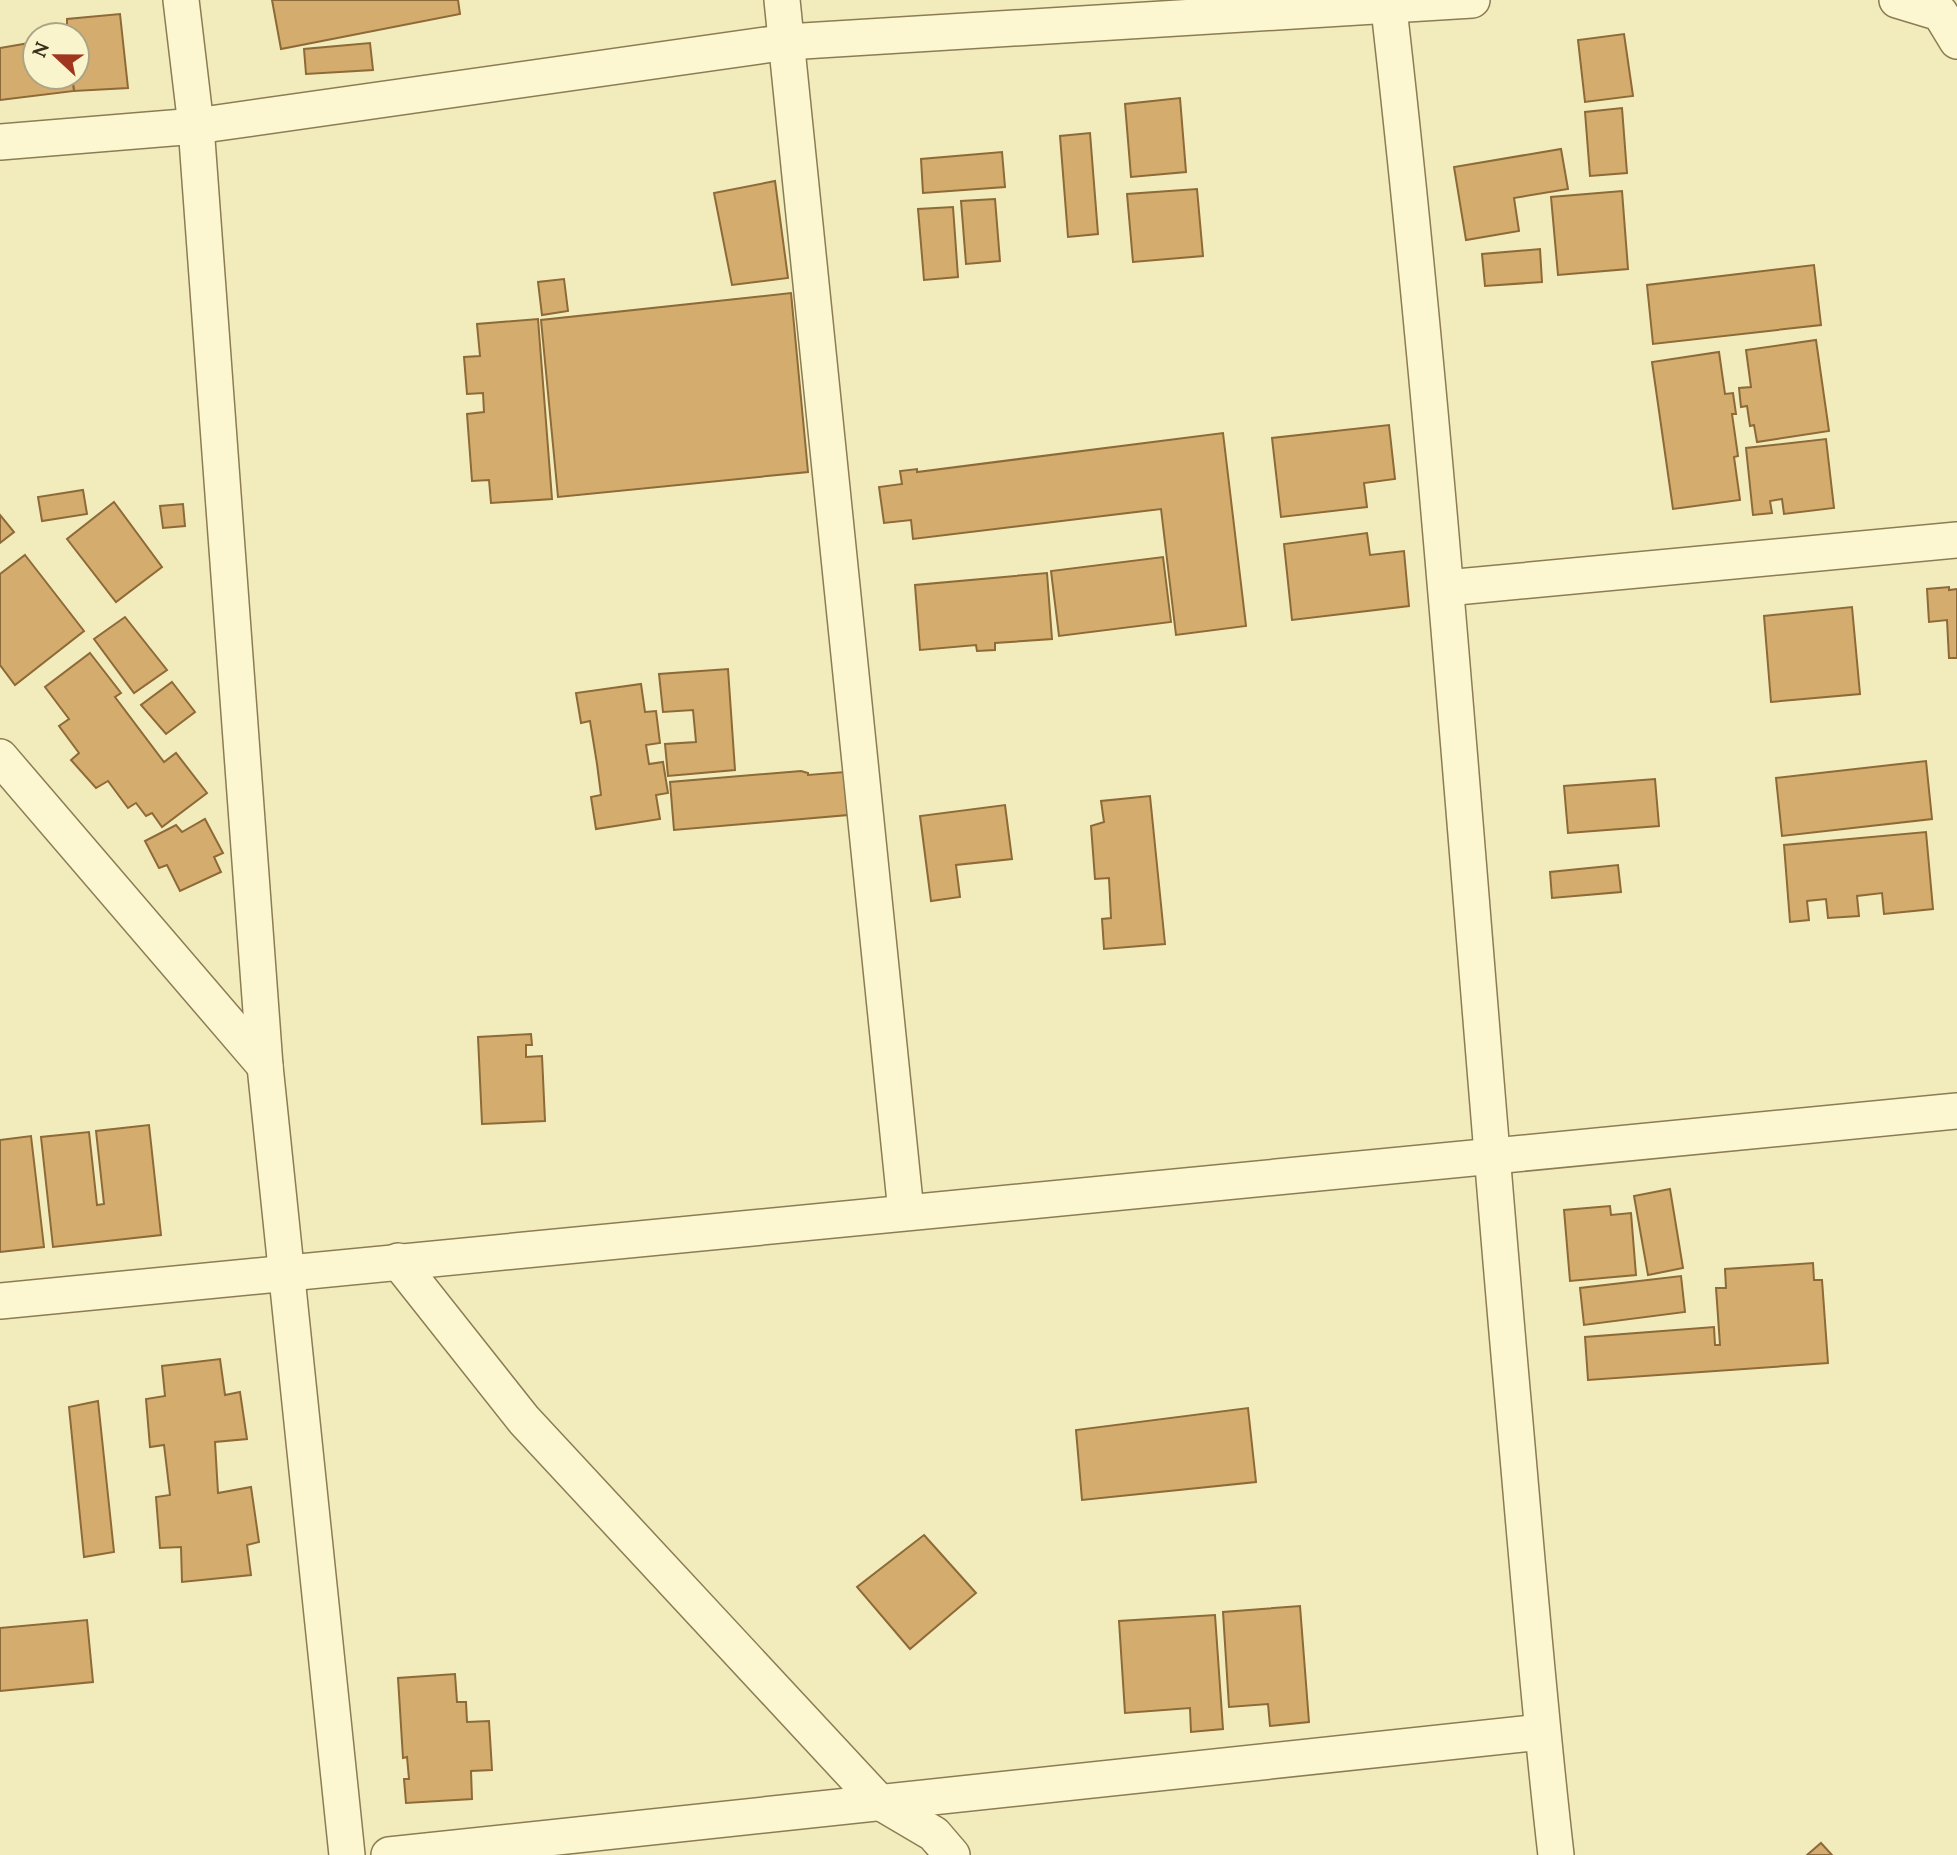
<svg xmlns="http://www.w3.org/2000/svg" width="1957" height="1855" viewBox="0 0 1957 1855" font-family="Lora,serif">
  <rect width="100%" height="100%" fill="#f2ecbc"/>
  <g fill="#d4ac6e" stroke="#8d6a37" stroke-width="2">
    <path d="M 272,0 L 458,0 L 460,14 L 281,49 Z"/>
    <path d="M 120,14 L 128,88 L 74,91 L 72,77 L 77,77 L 77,35 L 67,35 L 67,19 Z"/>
    <path d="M 1624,34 L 1633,96 L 1585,102 L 1578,40 Z"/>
    <path d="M 35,42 L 35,77 L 72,77 L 74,91 L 0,100 L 0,48 Z"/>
    <path d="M 370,43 L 373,70 L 306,74 L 304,49 Z"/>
    <path d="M 1180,98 L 1186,172 L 1131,177 L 1125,104 Z"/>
    <path d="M 1622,108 L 1627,173 L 1590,176 L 1585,112 Z"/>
    <path d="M 1090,133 L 1098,234 L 1068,237 L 1060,136 Z"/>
    <path d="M 1561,149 L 1568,189 L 1514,198 L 1519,231 L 1466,240 L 1454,167 Z"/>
    <path d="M 1002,152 L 1005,187 L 923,193 L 921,159 Z"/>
    <path d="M 775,181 L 788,278 L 732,285 L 714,193 Z"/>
    <path d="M 1197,189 L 1203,256 L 1133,262 L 1127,194 Z"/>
    <path d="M 1622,191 L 1628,269 L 1558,275 L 1551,197 Z"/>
    <path d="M 995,199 L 1000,261 L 966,264 L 961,201 Z"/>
    <path d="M 953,207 L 958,277 L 924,280 L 918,209 Z"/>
    <path d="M 1540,249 L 1542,282 L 1485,286 L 1482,254 Z"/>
    <path d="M 1814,265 L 1821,325 L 1653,344 L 1647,285 Z"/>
    <path d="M 564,279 L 568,311 L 542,315 L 538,282 Z"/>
    <path d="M 791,293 L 808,472 L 558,497 L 541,320 Z"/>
    <path d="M 538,319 L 552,499 L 491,503 L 489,480 L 472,481 L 467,414 L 484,412 L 483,393 L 467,394 L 464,357 L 480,356 L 477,324 Z"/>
    <path d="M 1816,340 L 1829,431 L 1757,442 L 1754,425 L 1750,426 L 1747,406 L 1741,407 L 1739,388 L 1751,387 L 1746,350 Z"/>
    <path d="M 1719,352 L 1725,394 L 1733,393 L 1736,414 L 1732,414 L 1738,456 L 1734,457 L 1740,500 L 1673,509 L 1652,362 Z"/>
    <path d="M 1389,425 L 1395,479 L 1364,483 L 1367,507 L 1281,517 L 1272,438 Z"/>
    <path d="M 1223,433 L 1246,626 L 1176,635 L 1161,509 L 913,539 L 911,520 L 884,523 L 879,487 L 902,484 L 900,471 L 917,469 L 917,472 Z"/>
    <path d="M 1826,439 L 1834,508 L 1784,514 L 1782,499 L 1770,501 L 1772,513 L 1753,515 L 1746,448 Z"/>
    <path d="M 83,490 L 87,514 L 42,521 L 38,497 Z"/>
    <path d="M 114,502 L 162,567 L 116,602 L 67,539 Z"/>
    <path d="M 183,504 L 185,526 L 163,528 L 160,506 Z"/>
    <path d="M 0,515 L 14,532 L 0,543 Z"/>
    <path d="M 1367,533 L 1370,555 L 1404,551 L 1409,606 L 1292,620 L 1284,544 Z"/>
    <path d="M 25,555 L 84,631 L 15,685 L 0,665 L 0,574 Z"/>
    <path d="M 1163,557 L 1171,622 L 1059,636 L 1051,571 Z"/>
    <path d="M 1047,573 L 1052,639 L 995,643 L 995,650 L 977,651 L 976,645 L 920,650 L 915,585 Z"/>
    <path d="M 1949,587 L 1949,590 L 1957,589 L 1957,658 L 1949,658 L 1947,620 L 1929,622 L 1927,589 Z"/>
    <path d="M 1852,607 L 1860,694 L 1771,702 L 1764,616 Z"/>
    <path d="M 125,617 L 167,670 L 134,693 L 94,639 Z"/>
    <path d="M 90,653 L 121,693 L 115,697 L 164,762 L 176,753 L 207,793 L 162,827 L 152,813 L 146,816 L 136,803 L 128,808 L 108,781 L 96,788 L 71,760 L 79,753 L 59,726 L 69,719 L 45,687 Z"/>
    <path d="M 728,669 L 735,770 L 668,776 L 665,744 L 696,742 L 693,710 L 663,712 L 659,674 Z"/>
    <path d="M 172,682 L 195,712 L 166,734 L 141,705 Z"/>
    <path d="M 641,684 L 645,712 L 656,711 L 660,743 L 646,745 L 649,764 L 663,762 L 668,793 L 656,795 L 660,819 L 596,829 L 591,797 L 601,795 L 597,764 L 590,721 L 581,723 L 576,693 Z"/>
    <path d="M 1926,761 L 1932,819 L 1782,836 L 1776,778 Z"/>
    <path d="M 801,771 L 808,773 L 808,775 L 845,772 L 848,815 L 674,830 L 670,782 Z"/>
    <path d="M 1655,779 L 1659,826 L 1568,833 L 1564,786 Z"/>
    <path d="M 1150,796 L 1165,944 L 1104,949 L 1102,919 L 1111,918 L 1109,878 L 1095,879 L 1091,826 L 1104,822 L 1101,801 Z"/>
    <path d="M 1005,805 L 1012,859 L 956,865 L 960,897 L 931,901 L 920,816 Z"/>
    <path d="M 205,819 L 223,853 L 214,857 L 221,872 L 180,891 L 167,865 L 159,868 L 145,841 L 176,825 L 182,832 Z"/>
    <path d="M 1926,832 L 1933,909 L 1884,914 L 1882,893 L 1857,896 L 1859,916 L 1828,918 L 1826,899 L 1807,901 L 1809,920 L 1790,922 L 1784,845 Z"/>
    <path d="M 1618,865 L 1621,892 L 1552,898 L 1550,872 Z"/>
    <path d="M 531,1034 L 532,1045 L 526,1045 L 526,1057 L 542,1056 L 545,1121 L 482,1124 L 478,1037 Z"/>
    <path d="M 149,1125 L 161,1235 L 53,1247 L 41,1137 L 89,1132 L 97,1205 L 104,1204 L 96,1131 Z"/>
    <path d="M 31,1136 L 44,1247 L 0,1252 L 0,1140 Z"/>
    <path d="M 1670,1189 L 1683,1268 L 1648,1275 L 1634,1196 Z"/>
    <path d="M 1610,1206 L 1611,1215 L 1631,1213 L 1636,1275 L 1570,1281 L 1564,1210 Z"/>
    <path d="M 1813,1263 L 1814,1280 L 1822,1280 L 1828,1363 L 1588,1380 L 1585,1337 L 1714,1327 L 1715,1345 L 1720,1345 L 1716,1288 L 1726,1288 L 1725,1269 Z"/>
    <path d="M 1681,1276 L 1685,1312 L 1584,1325 L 1580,1288 Z"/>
    <path d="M 220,1359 L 225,1395 L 240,1392 L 247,1439 L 215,1442 L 218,1493 L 251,1487 L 259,1542 L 247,1545 L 251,1575 L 182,1582 L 181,1547 L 160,1548 L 156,1497 L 170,1495 L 164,1445 L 150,1447 L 146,1399 L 165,1396 L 162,1366 Z"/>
    <path d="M 98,1401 L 114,1552 L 84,1557 L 69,1407 Z"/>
    <path d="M 1248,1408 L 1256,1482 L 1082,1500 L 1076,1430 Z"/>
    <path d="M 924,1535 L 976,1593 L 910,1649 L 857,1587 Z"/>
    <path d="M 1300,1606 L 1309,1722 L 1270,1726 L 1268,1704 L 1229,1707 L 1223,1612 Z"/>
    <path d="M 1215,1615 L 1223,1729 L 1191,1732 L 1190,1708 L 1125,1713 L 1119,1621 Z"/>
    <path d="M 87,1620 L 93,1682 L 0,1691 L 0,1628 Z"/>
    <path d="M 455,1674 L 457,1702 L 466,1702 L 467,1722 L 489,1721 L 492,1770 L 471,1771 L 472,1799 L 406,1803 L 404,1779 L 409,1779 L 407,1757 L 403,1758 L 398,1678 Z"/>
    <path d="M 1821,1843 L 1832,1855 L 1807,1855 Z"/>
  </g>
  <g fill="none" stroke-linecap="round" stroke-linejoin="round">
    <defs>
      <g id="minor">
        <path d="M 181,0 L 196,126 L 265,1066 L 347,1855"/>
        <path d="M 782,0 L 906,1212"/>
        <path d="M 1388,0 C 1441,462 1471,926 1512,1389 C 1526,1545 1538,1700 1556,1855"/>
        <path d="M 1897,0 L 1940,13 L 1957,41"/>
        <path d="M 0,142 L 196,126 L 787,42 L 1472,0"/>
        <path d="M 1446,588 L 1957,540"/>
        <path d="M 0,757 L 265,1066"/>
        <path d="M 398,1261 L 524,1420 L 878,1801 L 934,1834 L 952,1855"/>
        <path d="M 0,1301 L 1957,1111"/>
        <path d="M 389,1855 L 1542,1732"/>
      </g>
    </defs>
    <use href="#minor" stroke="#8b7c54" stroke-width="38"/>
    <use href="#minor" stroke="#fcf7d0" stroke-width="35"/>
  </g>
  <g transform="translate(56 56) rotate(292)"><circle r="33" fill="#f9f4cc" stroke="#aca585" stroke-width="2"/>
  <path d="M0-5L12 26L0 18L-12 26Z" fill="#a0361e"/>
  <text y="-10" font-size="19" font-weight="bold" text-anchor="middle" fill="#392f1a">N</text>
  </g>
</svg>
